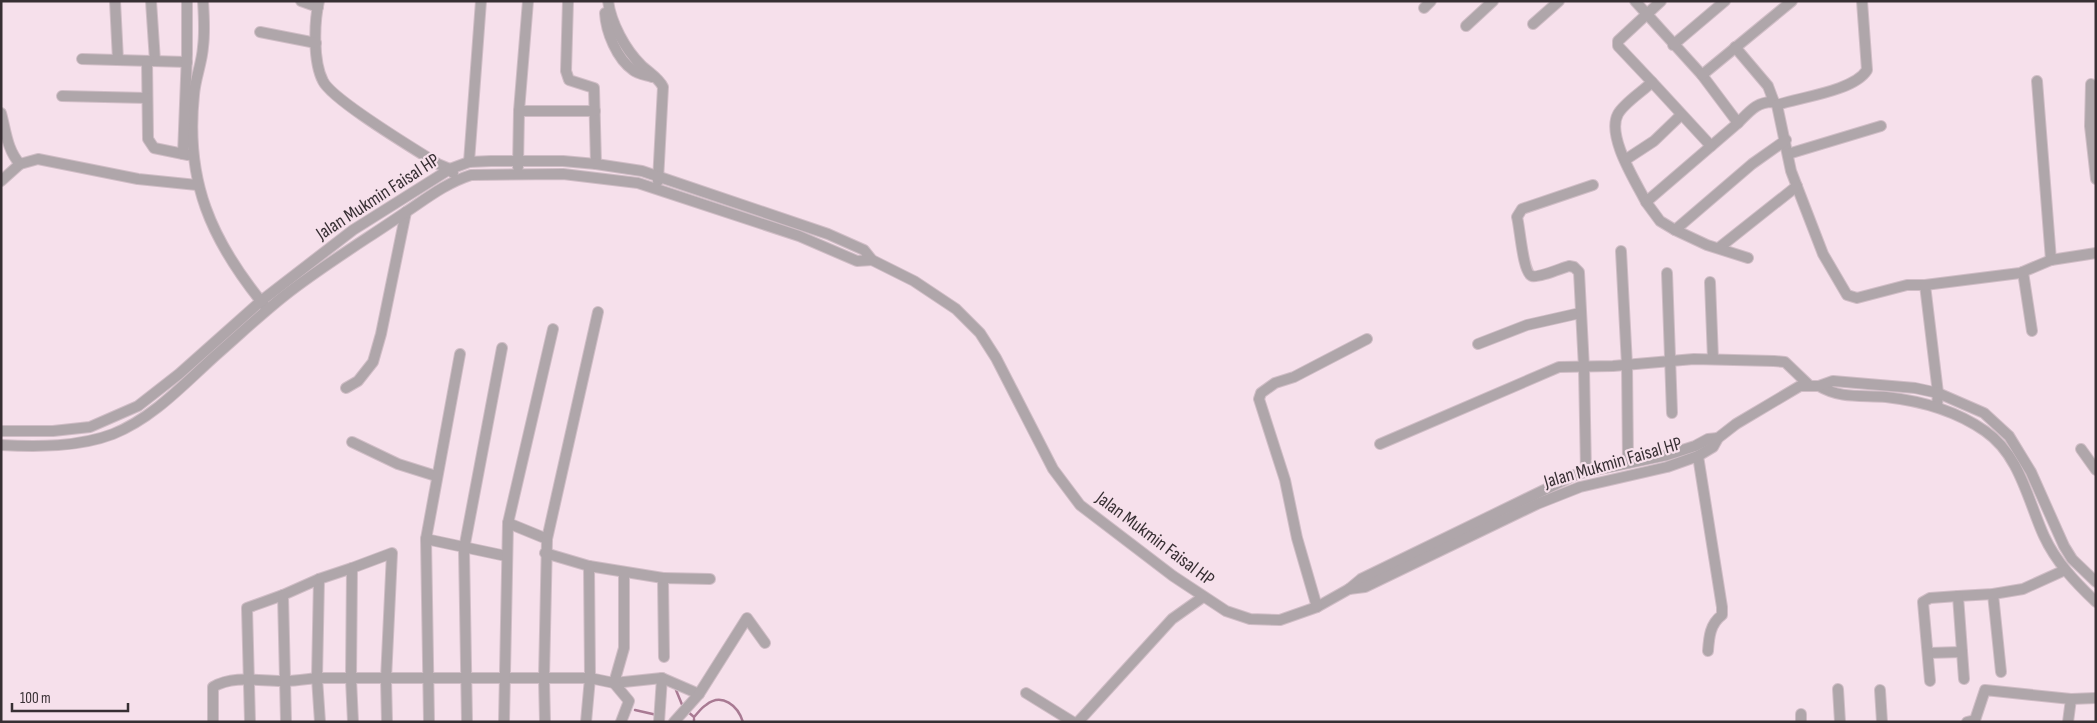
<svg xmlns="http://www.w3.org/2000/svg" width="2097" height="723" viewBox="0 0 2097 723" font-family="'Sofia Sans Condensed',sans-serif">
  <rect width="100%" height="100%" fill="#f6e0eb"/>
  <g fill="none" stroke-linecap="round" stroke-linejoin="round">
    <g stroke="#a97a93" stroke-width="2.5">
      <path d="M 676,690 L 683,707"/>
      <path d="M 635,710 L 657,715"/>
      <path d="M 687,711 L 694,717 C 698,713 701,708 706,705 C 722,692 738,706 743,722"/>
      <path d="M 694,719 L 694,722"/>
    </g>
    <defs>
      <g id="minor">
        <path d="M 115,1 L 118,60"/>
        <path d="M 151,1 L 155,61"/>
        <path d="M 203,1 C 204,16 205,32 203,47 C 202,63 195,79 194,95 C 185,181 211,240 264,305"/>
        <path d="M 301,1 L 318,7"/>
        <path d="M 319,1 C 314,22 313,62 323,81 C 332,100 416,150 438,164 L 450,169 L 453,173"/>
        <path d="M 568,1 L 566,71 L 569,80 L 594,88 L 596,164"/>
        <path d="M 608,1 C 611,23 625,49 641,65 C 648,72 659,78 663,87 L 658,181"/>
        <path d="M 1635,1 L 1702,75 L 1738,123 C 1749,112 1757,101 1774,102 L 1777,105 L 1791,171 L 1823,254 L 1847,295 L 1857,298 L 1907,285 L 1925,285 L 1938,393 L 1937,406"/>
        <path d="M 1661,1 L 1618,41 L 1618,46 L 1652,82 C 1642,92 1624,103 1618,114 C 1606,136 1636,182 1646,202 L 1738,123"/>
        <path d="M 1424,8 L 1431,1"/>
        <path d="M 605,13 C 606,32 617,59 633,70 C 638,74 646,75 652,77"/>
        <path d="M 1533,24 L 1559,1"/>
        <path d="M 1466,26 L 1493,1"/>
        <path d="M 260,32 L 316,43"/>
        <path d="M 1673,45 L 1725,1"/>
        <path d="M 1735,47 L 1768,86 L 1774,102"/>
        <path d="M 82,59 L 187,62"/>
        <path d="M 147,61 L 148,139 L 154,148 L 188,155"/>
        <path d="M 1702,75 L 1792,1"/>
        <path d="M 2037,81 L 2051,260"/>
        <path d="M 1652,82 L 1711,146"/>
        <path d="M 2091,84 L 2090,126 L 2096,179"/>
        <path d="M 62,96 L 147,98"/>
        <path d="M 1777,105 C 1801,97 1854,91 1867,70 L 1862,1"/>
        <path d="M 519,111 L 595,111"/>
        <path d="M 1,113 C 6,131 7,150 20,164"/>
        <path d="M 183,154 L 187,54 L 187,1"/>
        <path d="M 1788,154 L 1881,126"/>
        <path d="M 1625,160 L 1654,141 L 1681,115"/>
        <path d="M 469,162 L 481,1"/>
        <path d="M 518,167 L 519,111 L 528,1"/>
        <path d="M 1,181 L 20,164 L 38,159 L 138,179 L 197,185"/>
        <path d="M 1646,202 L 1660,221 L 1675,230"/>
        <path d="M 1720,247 L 1797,186"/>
        <path d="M 1621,251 L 1627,365 L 1628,463"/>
        <path d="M 1748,258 L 1707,245 L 1675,230 L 1752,164 L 1786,140"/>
        <path d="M 2023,272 L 2032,331"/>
        <path d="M 1667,273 L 1672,413"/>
        <path d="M 1710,282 L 1713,359"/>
        <path d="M 1925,285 L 2020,273 L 2051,260 L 2096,253"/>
        <path d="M 1478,344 L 1527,325 L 1580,313"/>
        <path d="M 1819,386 C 1841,399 1861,395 1886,397 C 1922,401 1955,410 1985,431 C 2020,455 2028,501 2044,536 C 2056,562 2075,582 2096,602"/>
        <path d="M 346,388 L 358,381 L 373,362 L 381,334 L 406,212"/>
        <path d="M 1,431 L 53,431 L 90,427 L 138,406 L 179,374 L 261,301 L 353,230 L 450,169 L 469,162 L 491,161 L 563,161 L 596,164 L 642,171 L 828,234 L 864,250 L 872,260 L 914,281 L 956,309 L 980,333 L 996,358 L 1053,469 L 1080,505 L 1173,576 L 1226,611 L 1250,619 L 1280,620 L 1317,607 L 1349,589 L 1361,579 L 1577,474 L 1667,455 L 1695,446 L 1708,439 L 1718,438"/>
        <path d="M 352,442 L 398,464 L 436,476"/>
        <path d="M 1380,444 L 1559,367 L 1613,366 L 1694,359 L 1774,361 L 1785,362 L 1809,385"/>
        <path d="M 1,445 C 38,447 79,447 113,434 C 153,418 184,384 215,356 C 238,336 260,315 284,296 C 322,266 365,240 406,212 C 427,198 446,183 471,175 L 563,174 L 638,183 L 799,236 L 857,261 L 872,260"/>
        <path d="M 2081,449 L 2096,470"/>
        <path d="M 1698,456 L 1722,607 L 1722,615 C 1710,624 1709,637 1708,651"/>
        <path d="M 1586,472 L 1584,368 L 1579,272 L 1574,267 L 1569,266 C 1562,268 1538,278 1532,276 C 1523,274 1520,228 1517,217 L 1522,209 L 1593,185"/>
        <path d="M 508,523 L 547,539"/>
        <path d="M 426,539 L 506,556"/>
        <path d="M 545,553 L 589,566 L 663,578 L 664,657"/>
        <path d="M 352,568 L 392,553 L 386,679 L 387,722"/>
        <path d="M 663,578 L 710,579"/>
        <path d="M 319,579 L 317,678 L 320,722"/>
        <path d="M 1349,589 L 1365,587 L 1537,504 L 1580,487 L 1667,467 L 1698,456 L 1713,447 L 1718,438 L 1736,424 L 1800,386 L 1819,386 L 1833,381 L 1915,388 L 1938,393 L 1984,413 L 2009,436 L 2031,472 L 2064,546 L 2072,559 L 2096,582"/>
        <path d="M 1993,594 L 2001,672"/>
        <path d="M 1317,607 L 1297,538 L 1285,480 L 1259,399 L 1261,393 L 1275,383 L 1294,377 L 1367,339"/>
        <path d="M 1928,653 L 1962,652"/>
        <path d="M 1964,679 L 1958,596 L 1993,594 L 2023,589 L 2065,570"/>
        <path d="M 1930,681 L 1923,602 L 1930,598 L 1958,596"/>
        <path d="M 1838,689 L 1840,722"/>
        <path d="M 1880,690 L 1882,722"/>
        <path d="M 1026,693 L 1073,722"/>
        <path d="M 1801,714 L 1801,722"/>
        <path d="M 213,722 L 213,687 C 235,674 262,682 286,681 C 296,681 307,679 317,678 L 590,678 L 614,683 L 662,678 L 699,694"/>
        <path d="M 250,722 L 247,608 L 283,595"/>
        <path d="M 286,722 L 283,595 L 319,579 L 352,568 L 351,679 L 353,722"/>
        <path d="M 429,722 L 426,539 L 460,354"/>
        <path d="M 467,722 L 464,549 L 502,348"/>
        <path d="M 504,722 L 508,523 L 553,329"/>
        <path d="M 545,722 L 544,678 L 547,539 L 598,312"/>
        <path d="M 586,722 L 590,678 L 589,566"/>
        <path d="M 621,722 L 629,701 L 614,683 L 624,648 L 624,572"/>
        <path d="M 659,722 L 662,678"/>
        <path d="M 674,722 L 699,694 L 747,618 L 765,643"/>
        <path d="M 1078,722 L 1172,619 L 1203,597"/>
        <path d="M 1967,722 L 1975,720 L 1985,690 L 2071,699 L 2096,698"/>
        <path d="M 2068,722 L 2071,699"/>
      </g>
    </defs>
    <use href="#minor" stroke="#d0bdc6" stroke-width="12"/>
    <use href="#minor" stroke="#afa6aa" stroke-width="10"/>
  </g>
  <g text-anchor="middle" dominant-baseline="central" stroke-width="4.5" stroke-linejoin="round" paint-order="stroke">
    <g font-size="19" fill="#372f33" stroke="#f6e0eb">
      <text transform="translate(378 197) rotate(-33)">Jalan Mukmin Faisal HP</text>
      <text transform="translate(1613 463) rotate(-16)">Jalan Mukmin Faisal HP</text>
      <text transform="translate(1155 539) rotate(37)">Jalan Mukmin Faisal HP</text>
    </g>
  </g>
  <rect width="2097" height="723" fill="none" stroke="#372f33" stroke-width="5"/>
  <path d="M12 703v8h116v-8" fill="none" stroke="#372f33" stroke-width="2.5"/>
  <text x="20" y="703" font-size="15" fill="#372f33" stroke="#f6e0eb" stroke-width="4" paint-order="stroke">100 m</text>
</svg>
